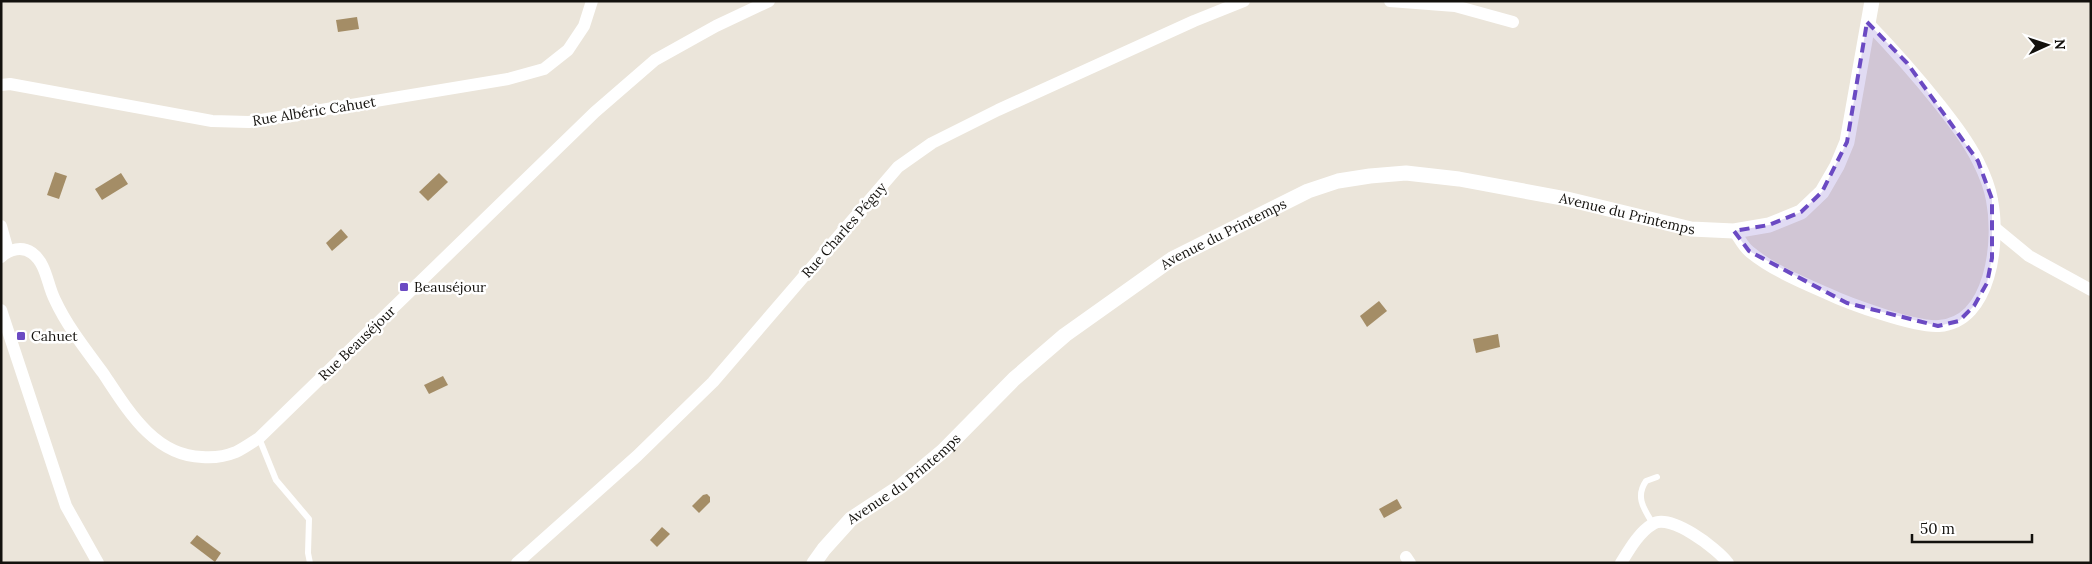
<svg xmlns="http://www.w3.org/2000/svg" width="2092" height="564" viewBox="0 0 2092 564" font-family="Lora,serif">
  <rect width="100%" height="100%" fill="#ebe5da"/>
  <g fill="#a48d66">
    <path d="M 357,17 L 359,29 L 338,32 L 336,20 Z"/>
    <path d="M 55,172 L 67,176 L 59,199 L 47,195 Z"/>
    <path d="M 121,173 L 128,184 L 102,200 L 95,189 Z"/>
    <path d="M 439,173 L 448,182 L 428,201 L 419,192 Z"/>
    <path d="M 341,229 L 348,237 L 332,251 L 326,243 Z"/>
    <path d="M 1379,301 L 1387,311 L 1367,327 L 1360,316 Z"/>
    <path d="M 1498,334 L 1500,347 L 1476,353 L 1473,339 Z"/>
    <path d="M 443,376 L 448,385 L 429,394 L 424,385 Z"/>
    <path d="M 707,494 L 710,497 L 710,502 L 699,513 L 692,506 L 703,495 Z"/>
    <path d="M 1397,499 L 1402,508 L 1384,518 L 1379,509 Z"/>
    <path d="M 662,527 L 670,534 L 657,547 L 650,540 Z"/>
    <path d="M 197,535 L 221,553 L 215,562 L 190,543 Z"/>
  </g>
  <g fill="none" stroke-linecap="round" stroke-linejoin="round">
    <g stroke="#fff" stroke-width="6">
      <path d="M 259,438 L 276,480 L 309,519 L 308,553 L 310,563"/>
      <path d="M 1653,524 C 1644,509 1635,497 1646,481 L 1657,477"/>
    </g>
    <g stroke="#fff" stroke-width="12">
      <path d="M 1390,1 L 1455,6 L 1513,22"/>
      <path d="M 1,85 L 10,84 L 212,121 L 249,122 L 508,79 L 544,69 L 568,50 L 584,26 L 592,1"/>
      <path d="M 1,226 L 8,251"/>
      <path d="M 1995,228 L 2029,256 L 2091,290"/>
      <path d="M 1734,231 C 1739,237 1743,247 1750,252 C 1772,270 1801,282 1826,293 C 1849,304 1916,328 1939,326 C 1992,322 2000,241 1992,200 C 1990,188 1984,173 1978,161 C 1968,141 1954,123 1940,105 C 1917,76 1893,49 1867,22"/>
      <path d="M 1,257 C 10,249 22,246 32,253 C 47,264 47,285 55,300 C 67,326 86,350 103,373 C 127,409 154,456 202,457 C 213,458 226,456 236,452 C 244,448 251,443 259,438 L 595,112 L 655,60 L 716,26 L 769,1"/>
      <path d="M 1,310 L 66,506 L 98,563"/>
      <path d="M 1406,557 L 1410,563"/>
      <path d="M 517,563 L 637,456 L 713,382 L 898,167 L 932,143 L 998,110 L 1194,21 L 1244,1"/>
      <path d="M 1621,563 C 1629,550 1639,532 1653,524 C 1670,513 1717,548 1728,563"/>
    </g>
    <path stroke="#fff" stroke-width="15" id="s1" d="M 814,563 L 824,549 L 851,519 L 901,486 L 943,451 L 1014,379 L 1065,335 L 1172,259 L 1308,191 L 1338,181 L 1370,176 L 1406,173 L 1459,179 L 1567,199 L 1691,229 L 1734,231 L 1769,225 L 1801,212 L 1822,192 L 1837,166 L 1847,142 L 1872,1"/>
  </g>
  <path fill="#6b4ac3" fill-opacity="0.2" stroke="#6b4ac3" stroke-width="4" stroke-dasharray="10 6" stroke-linejoin="round" d="M 1867,22 L 1907,63 L 1978,161 L 1992,199 L 1992,258 L 1987,283 L 1974,306 L 1959,321 L 1938,326 L 1847,303 L 1749,251 L 1734,231 L 1769,225 L 1801,212 L 1822,192 L 1847,142 Z"/>
  <g fill="#6b4ac3" stroke="#fff" stroke-width="2">
    <rect x="399" y="282" width="10" height="10" rx="2.5"/>
    <rect x="16" y="331" width="10" height="10" rx="2.5"/>
  </g>
  <g text-anchor="middle" dominant-baseline="central" stroke-width="5" stroke-linejoin="round" paint-order="stroke">
    <g font-size="14" fill="#13110d" stroke="#fff">
      <text transform="translate(314 111) rotate(-9)">Rue Albéric Cahuet</text>
      <text stroke="none"><textPath href="#s1" startOffset="949">Avenue du Printemps</textPath></text>
      <text transform="translate(844 230) rotate(-49)">Rue Charles Péguy</text>
      <text stroke="none"><textPath href="#s1" startOffset="529">Avenue du Printemps</textPath></text>
      <text transform="translate(357 343) rotate(-44)">Rue Beauséjour</text>
      <text stroke="none"><textPath href="#s1" startOffset="124">Avenue du Printemps</textPath></text>
    </g>
    <g font-size="14" fill="#13110d" stroke="#fff" text-anchor="start">
      <text x="414" y="287">Beauséjour</text>
      <text x="31" y="336">Cahuet</text>
    </g>
  </g>
  <rect width="2092" height="564" fill="none" stroke="#13110d" stroke-width="5"/>
  <g transform="translate(2047 45) rotate(87)" stroke="#ffffff" stroke-width="4" paint-order="stroke">
  <path d="M0-4L9 19L0 12L-9 19Z" fill="#13110d"/>
  <text y="-8" font-size="14" font-weight="bold" text-anchor="middle" fill="#13110d">N</text>
  </g>
  <path d="M1912 534v8h120v-8" fill="none" stroke="#13110d" stroke-width="2.5"/>
  <text x="1920" y="534" font-size="15" fill="#13110d" stroke="#ffffff" stroke-width="4" paint-order="stroke">50 m</text>
</svg>
